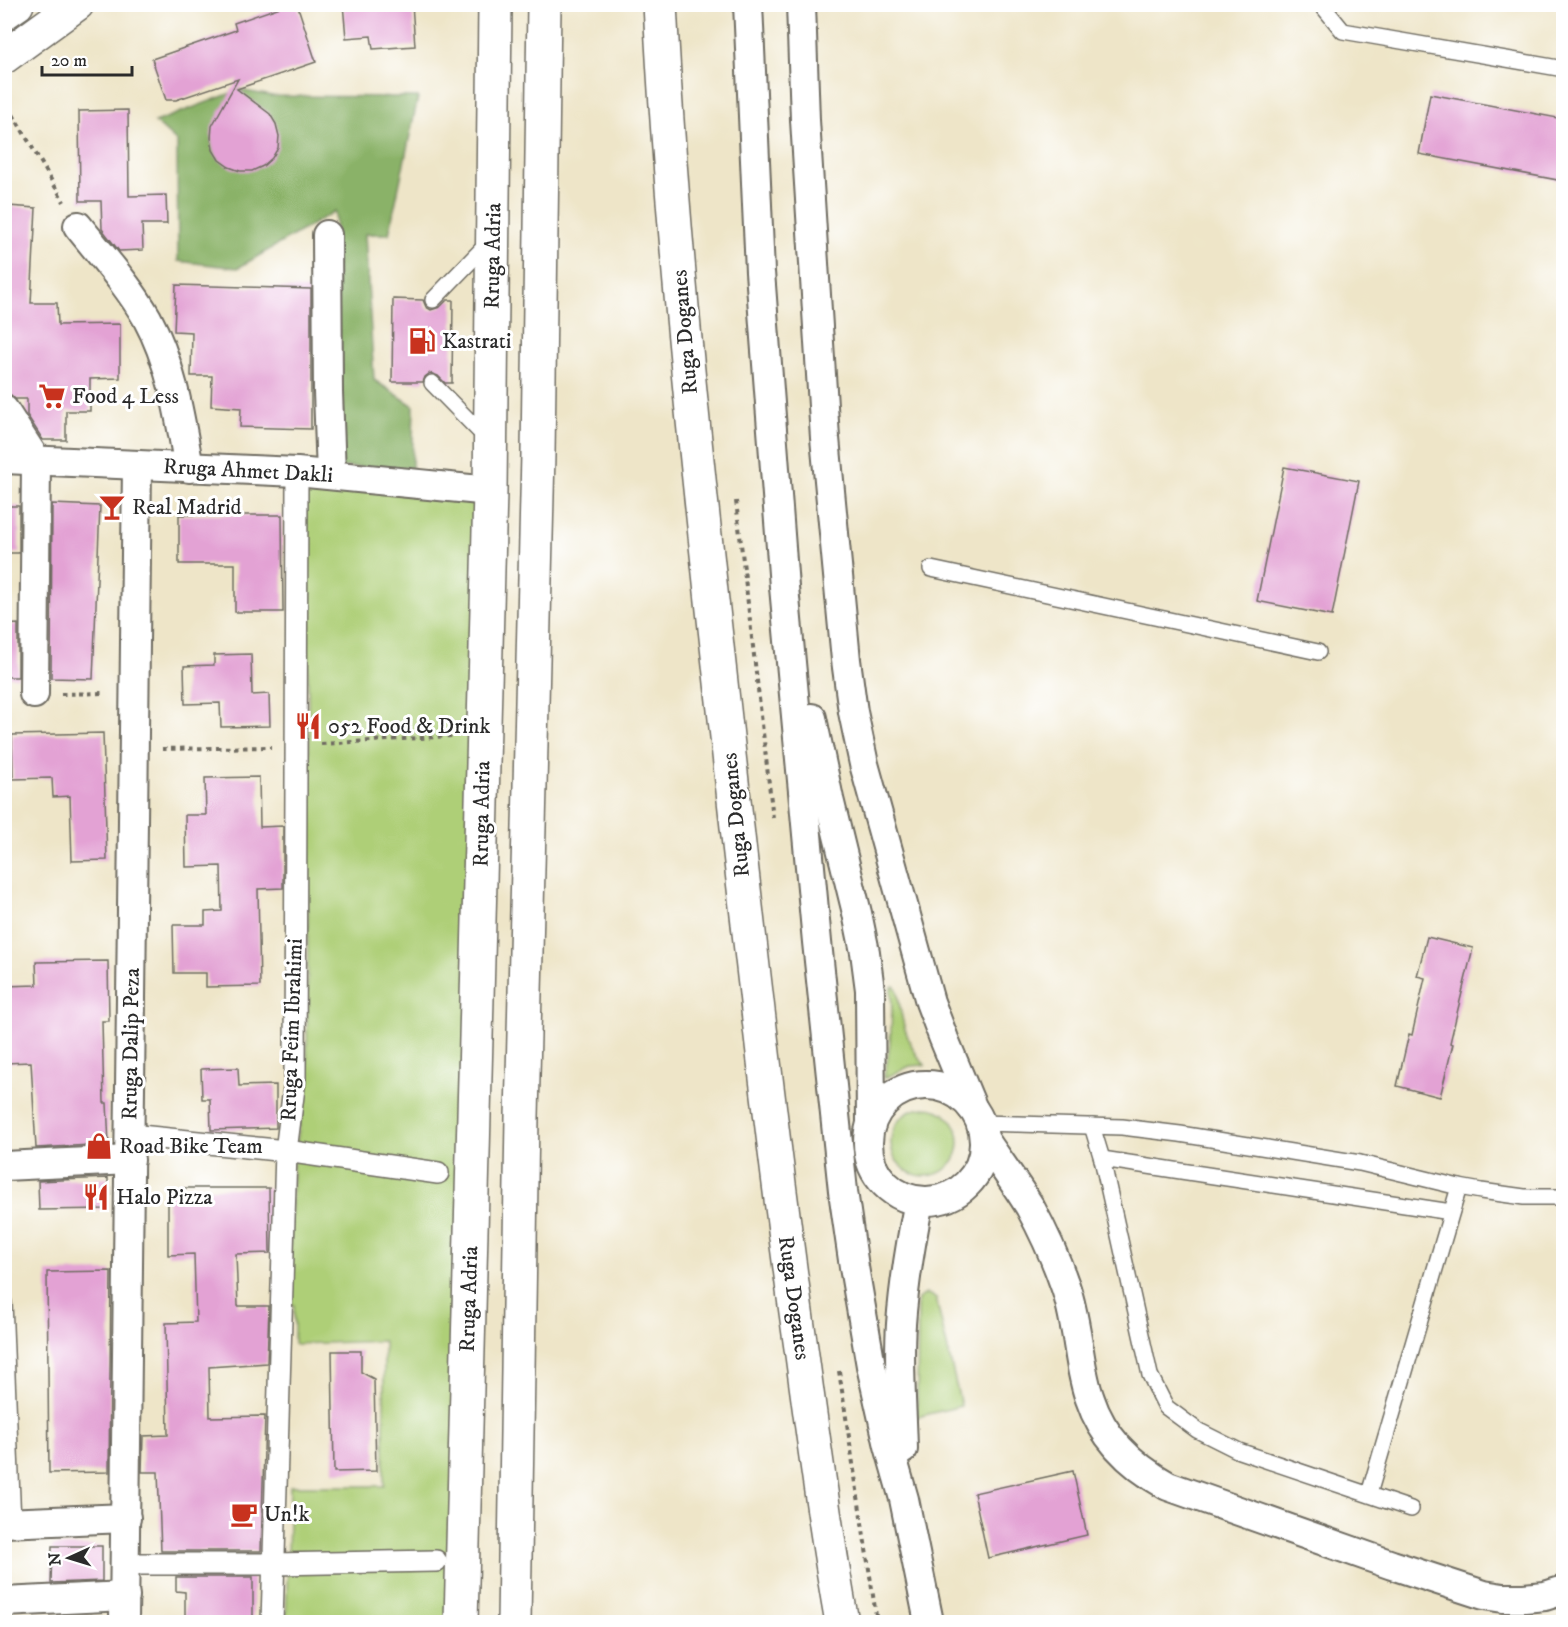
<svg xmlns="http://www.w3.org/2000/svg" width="1568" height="1627" viewBox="0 0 1568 1627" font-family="'IM FELL DW Pica',serif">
  <rect width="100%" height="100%" fill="#fff"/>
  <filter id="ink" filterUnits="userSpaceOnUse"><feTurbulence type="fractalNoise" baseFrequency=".0167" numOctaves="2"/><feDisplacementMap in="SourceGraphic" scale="12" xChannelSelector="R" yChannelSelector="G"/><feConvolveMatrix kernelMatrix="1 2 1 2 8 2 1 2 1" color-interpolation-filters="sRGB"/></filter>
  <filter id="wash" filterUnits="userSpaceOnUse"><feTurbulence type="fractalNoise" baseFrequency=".008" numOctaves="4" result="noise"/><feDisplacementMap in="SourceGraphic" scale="24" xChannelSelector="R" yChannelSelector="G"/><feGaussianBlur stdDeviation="1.35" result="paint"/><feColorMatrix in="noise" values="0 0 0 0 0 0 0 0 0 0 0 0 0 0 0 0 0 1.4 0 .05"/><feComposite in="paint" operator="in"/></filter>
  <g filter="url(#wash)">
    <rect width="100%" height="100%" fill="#eee5c8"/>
    <g fill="#aecf77" stroke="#6c7d51" stroke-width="1.5">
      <path d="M 305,483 L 482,498 L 459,1622 L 286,1622 L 290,1486 L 384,1486 L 384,1341 L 294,1344 L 294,1305 L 288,1305 L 293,1165 L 307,1081 L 309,749 Z"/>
      <path d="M 894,986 L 897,989 C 901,1016 905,1044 925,1065 L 910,1066 L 887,1077 L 884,1077 C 891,1048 893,1019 891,990 L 892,987 Z"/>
      <circle cx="925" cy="1142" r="34"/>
      <path d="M 926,1294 L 930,1295 L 936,1299 L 961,1406 L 917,1417 L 918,1299 Z"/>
    </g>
    <path fill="#8ab268" stroke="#5a6e4a" stroke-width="1.5" d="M 239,90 L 272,96 L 418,97 L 389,234 L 365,234 L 374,380 L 414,406 L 412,468 L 341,467 L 335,211 L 238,268 L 178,261 L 177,142 L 155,122 Z"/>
    <g id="blocks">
      <g fill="#e3a2d4">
        <path d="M 289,4 L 297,4 L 316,62 L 237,89 L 270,114 L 276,124 L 279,136 L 278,148 L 272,158 L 263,166 L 252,171 L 240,171 L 229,167 L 219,160 L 213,150 L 211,138 L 212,126 L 238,79 L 176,100 L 166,100 L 152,59 L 236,30 L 234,23 Z"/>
        <path d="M 343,4 L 412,4 L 415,46 L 373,49 L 371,36 L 346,38 Z"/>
        <path d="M 1430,94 L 1563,119 L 1563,181 L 1419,154 Z"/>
        <path d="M 128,110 L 129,196 L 166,195 L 167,224 L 142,224 L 143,250 L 119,251 L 102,229 L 101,201 L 80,201 L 79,111 Z"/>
        <path d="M 8,206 L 36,208 L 31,303 L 57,303 L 58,325 L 120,324 L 120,378 L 90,379 L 90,411 L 66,411 L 66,440 L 43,440 L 27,415 L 27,399 L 15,399 L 11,395 L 4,394 L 4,258 Z"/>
        <path d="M 176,285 L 311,289 L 311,429 L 240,427 L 241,408 L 211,406 L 212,376 L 191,376 L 192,332 L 174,331 Z"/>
        <path d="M 393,299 L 423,300 L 426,307 L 431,310 L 440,307 L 447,300 L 453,300 L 452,383 L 445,383 L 438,376 L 430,373 L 425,377 L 423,382 L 392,382 Z"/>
        <path d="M 1284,467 L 1359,481 L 1332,616 L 1257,601 Z"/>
        <path d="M 52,504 L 100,506 L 93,679 L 51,678 Z"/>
        <rect x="4" y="506" width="15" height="47"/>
        <path d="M 179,515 L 282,515 L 283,612 L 235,612 L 235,564 L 179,564 Z"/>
        <path d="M 18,624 L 18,677 L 4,677 L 4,625 Z"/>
        <path d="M 251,654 L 252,695 L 269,694 L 270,726 L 221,727 L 220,703 L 185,704 L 184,666 L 214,665 L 214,655 Z"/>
        <path d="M 103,733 L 107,860 L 72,861 L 70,796 L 53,797 L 52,778 L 13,779 L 12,735 Z"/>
        <path d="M 259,777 L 260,827 L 283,826 L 283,888 L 258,889 L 260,986 L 206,987 L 206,973 L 174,973 L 173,925 L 205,925 L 205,912 L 222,911 L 221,866 L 186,867 L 185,815 L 206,815 L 205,778 Z"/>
        <path d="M 1427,937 L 1473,948 L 1458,1009 L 1450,1043 L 1453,1044 L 1440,1097 L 1397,1086 L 1409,1034 L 1412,1035 L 1425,978 L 1417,976 Z"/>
        <path d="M 108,961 L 109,1021 L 102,1021 L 104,1103 L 107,1103 L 109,1144 L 36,1148 L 31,1062 L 4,1063 L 4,986 L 37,985 L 36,962 Z"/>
        <path d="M 238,1068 L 239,1086 L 276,1085 L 276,1128 L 211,1130 L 210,1099 L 202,1099 L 201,1069 Z"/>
        <path d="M 108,1178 L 108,1209 L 39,1210 L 38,1181 Z"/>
        <path d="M 168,1188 L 269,1188 L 270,1253 L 236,1254 L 238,1306 L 269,1306 L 267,1363 L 209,1367 L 210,1417 L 265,1416 L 261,1551 L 161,1551 L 158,1472 L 142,1472 L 143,1436 L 168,1435 L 166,1323 L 196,1322 L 194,1254 L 168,1255 Z"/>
        <path d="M 111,1271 L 109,1472 L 49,1473 L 47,1272 Z"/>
        <path d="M 332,1351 L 361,1351 L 361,1372 L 374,1379 L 376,1471 L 334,1472 Z"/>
        <path d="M 1073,1471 L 1087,1535 L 988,1558 L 974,1493 Z"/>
        <path d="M 52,1546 L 102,1546 L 102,1581 L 51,1583 Z"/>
        <path d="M 176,1577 L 253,1577 L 253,1623 L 185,1623 L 185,1592 L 176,1591 Z"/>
      </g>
    </g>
  </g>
  <g filter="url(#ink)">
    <use href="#blocks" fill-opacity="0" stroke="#6f6c62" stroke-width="1.5"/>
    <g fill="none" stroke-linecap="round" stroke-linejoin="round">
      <defs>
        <g id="service">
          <path d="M 1321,4 L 1343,31 L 1564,69"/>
          <path d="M 433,300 L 489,242"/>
          <path d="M 432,383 L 489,441"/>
          <path d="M 931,569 L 1318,652"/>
          <path d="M 981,1123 L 1122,1127 L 1180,1134 L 1360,1163 L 1459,1187 L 1481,1191 L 1524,1197 L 1564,1197"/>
          <path d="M 1092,1126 L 1102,1159 L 1150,1375 L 1166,1407 L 1197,1430 L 1239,1451 L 1411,1509"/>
          <path d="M 1102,1159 L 1451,1212"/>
          <path d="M 4,1302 L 13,1523"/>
          <path d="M 1369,1494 L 1459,1187"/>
        </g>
        <g id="pedestrian">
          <path d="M 130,1135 L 286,1151 L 438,1173"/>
          <path d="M 124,1564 L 273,1564 L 436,1561"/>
          <path d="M 272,1622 L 286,1151 L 295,1080 L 297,472"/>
        </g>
        <g id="minor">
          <path d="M 748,4 L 760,272 L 784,587 L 817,942 L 843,1191 L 854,1267 L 871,1366 L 889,1446 L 904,1499 L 929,1622"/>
          <path d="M 801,4 L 805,120 L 825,438 L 846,660 L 853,712 L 864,764 L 930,1002 L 944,1039 L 973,1109"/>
          <path d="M 78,226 C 102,256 128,285 147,318 C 172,364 180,417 189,468"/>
          <path d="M 327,235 L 328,392 L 331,475"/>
          <path d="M 4,410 L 36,460 L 34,694"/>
          <path d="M 4,459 L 297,472 L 490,491"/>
          <path d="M 812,718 L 829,799 L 857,913 L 865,952 L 870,990 L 871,1124"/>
          <circle cx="926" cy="1143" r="58"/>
          <path d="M 984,1139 C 999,1161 1016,1184 1030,1207 C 1043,1231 1055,1257 1064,1283 C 1070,1298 1073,1315 1076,1332 C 1080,1354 1082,1378 1090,1399 C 1103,1439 1132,1466 1168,1486 L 1392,1565 L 1484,1595 L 1503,1598 L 1524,1598 L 1545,1596 L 1564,1590"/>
          <path d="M 4,1166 L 130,1160"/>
          <path d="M 903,1449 C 902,1407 898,1366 901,1324 C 904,1282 911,1241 919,1201"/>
          <path d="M 4,1523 L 126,1518"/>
          <path d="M 4,1602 L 125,1596"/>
          <path d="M 124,1622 L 137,465"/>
        </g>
        <g id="secondary">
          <path d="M 660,4 C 674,279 707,554 737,827 C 757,1004 777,1180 802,1355 C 814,1445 826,1534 842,1622"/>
          <path d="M 4,13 L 17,4"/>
          <path d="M 4,57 L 77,4"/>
        </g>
        <g id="primary">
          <path d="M 461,1622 L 490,491 L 495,4"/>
          <path d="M 514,1622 L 522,1117 L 538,454 L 544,4"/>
        </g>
      </defs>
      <use href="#service" stroke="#6f6c62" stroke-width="18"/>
      <use href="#pedestrian" stroke="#6f6c62" stroke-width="24"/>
      <use href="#minor" stroke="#6f6c62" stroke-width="32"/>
      <use href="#secondary" stroke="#6f6c62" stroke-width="36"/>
      <use href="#primary" stroke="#6f6c62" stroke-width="36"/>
      <g stroke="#6f6c62" stroke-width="4" stroke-dasharray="4.5 4.5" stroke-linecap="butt">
        <path d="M 4,99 L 64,202"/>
        <path d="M 736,501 L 773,818"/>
        <path d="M 61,694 L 105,693"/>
        <path d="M 321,744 L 452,736"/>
        <path d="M 162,749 L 271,747"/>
        <path d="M 839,1371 L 877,1622"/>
      </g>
      <use href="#service" stroke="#fff" stroke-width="15"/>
      <use href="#pedestrian" stroke="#fff" stroke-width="21"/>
      <use href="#minor" stroke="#fff" stroke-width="28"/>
      <use href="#secondary" stroke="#fff" stroke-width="33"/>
      <use href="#primary" stroke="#fff" stroke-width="33"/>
    </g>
  </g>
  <defs>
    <symbol id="fuel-bare" viewBox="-9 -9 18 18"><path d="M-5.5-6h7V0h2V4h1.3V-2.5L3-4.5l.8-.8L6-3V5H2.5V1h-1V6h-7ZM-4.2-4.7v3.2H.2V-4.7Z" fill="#c8321e" stroke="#fff" stroke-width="2.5" paint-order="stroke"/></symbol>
    <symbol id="supermarket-bare" viewBox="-9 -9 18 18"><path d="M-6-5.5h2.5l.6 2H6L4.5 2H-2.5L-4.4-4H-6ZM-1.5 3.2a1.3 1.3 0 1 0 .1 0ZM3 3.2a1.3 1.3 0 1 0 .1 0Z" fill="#c8321e" stroke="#fff" stroke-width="2.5" paint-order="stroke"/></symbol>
    <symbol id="bar-bare" viewBox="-9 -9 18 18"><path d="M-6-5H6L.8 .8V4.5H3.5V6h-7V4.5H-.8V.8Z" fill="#c8321e" stroke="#fff" stroke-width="2.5" paint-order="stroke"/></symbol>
    <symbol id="restaurant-bare" viewBox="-9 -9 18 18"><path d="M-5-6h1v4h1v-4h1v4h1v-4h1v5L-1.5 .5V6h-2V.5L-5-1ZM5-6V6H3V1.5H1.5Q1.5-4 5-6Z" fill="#c8321e" stroke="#fff" stroke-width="2.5" paint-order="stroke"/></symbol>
    <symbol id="shop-bare" viewBox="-9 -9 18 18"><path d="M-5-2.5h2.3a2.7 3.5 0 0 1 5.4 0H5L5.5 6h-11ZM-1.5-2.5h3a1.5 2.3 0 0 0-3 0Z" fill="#c8321e" stroke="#fff" stroke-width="2.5" paint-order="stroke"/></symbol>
    <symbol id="cafe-bare" viewBox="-9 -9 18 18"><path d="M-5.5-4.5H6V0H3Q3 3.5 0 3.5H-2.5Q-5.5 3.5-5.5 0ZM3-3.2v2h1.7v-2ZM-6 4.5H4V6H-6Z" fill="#c8321e" stroke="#fff" stroke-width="2.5" paint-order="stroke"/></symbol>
  </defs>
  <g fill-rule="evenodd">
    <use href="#fuel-bare" x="403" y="322" width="38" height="38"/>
    <use href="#supermarket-bare" x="33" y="377" width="38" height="38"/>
    <use href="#bar-bare" x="93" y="488" width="38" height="38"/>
    <use href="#restaurant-bare" x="289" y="707" width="38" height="38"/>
    <use href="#shop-bare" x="80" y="1127" width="38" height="38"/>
    <use href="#restaurant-bare" x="77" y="1178" width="38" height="38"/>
    <use href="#cafe-bare" x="225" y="1495" width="38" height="38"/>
  </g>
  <g text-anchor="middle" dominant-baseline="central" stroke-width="6" stroke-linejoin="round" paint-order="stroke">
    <g font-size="22" fill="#2b2b2b" stroke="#fff">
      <text transform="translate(493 256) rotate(-89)">Rruga Adria</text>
      <text transform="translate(685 332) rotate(-95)">Ruga Doganes</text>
      <text transform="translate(248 471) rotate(3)">Rruga Ahmet Dakli</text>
      <text transform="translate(482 814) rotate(-89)">Rruga Adria</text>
      <text transform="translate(736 815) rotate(-96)">Ruga Doganes</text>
      <text transform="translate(292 1030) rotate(-88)">Rruga Feim Ibrahimi</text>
      <text transform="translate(131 1044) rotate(-89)">Rruga Dalip Peza</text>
      <text transform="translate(794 1298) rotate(82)">Ruga Doganes</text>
      <text transform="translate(469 1299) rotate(-88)">Rruga Adria</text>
    </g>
    <g font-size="22" fill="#2b2b2b" stroke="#fff" text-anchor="start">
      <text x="442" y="341">Kastrati</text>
      <text x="72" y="396">Food 4 Less</text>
      <text x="132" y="507">Real Madrid</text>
      <text x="328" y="726">052 Food &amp; Drink</text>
      <text x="119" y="1146">Road Bike Team</text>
      <text x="116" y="1197">Halo Pizza</text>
      <text x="264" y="1514">Un!k</text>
    </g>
  </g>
  <rect width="1568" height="1627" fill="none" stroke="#fff" stroke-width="24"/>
  <g transform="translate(69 1558) rotate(266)" stroke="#ffffff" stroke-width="4.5" paint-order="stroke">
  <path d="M0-4.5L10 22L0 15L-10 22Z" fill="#2b2b2b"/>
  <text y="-9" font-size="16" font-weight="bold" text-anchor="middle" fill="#2b2b2b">N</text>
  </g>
  <path d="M42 66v9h90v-9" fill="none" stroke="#2b2b2b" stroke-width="3"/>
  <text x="51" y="66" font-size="18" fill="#2b2b2b" stroke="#ffffff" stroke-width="4.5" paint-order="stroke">20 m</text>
</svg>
